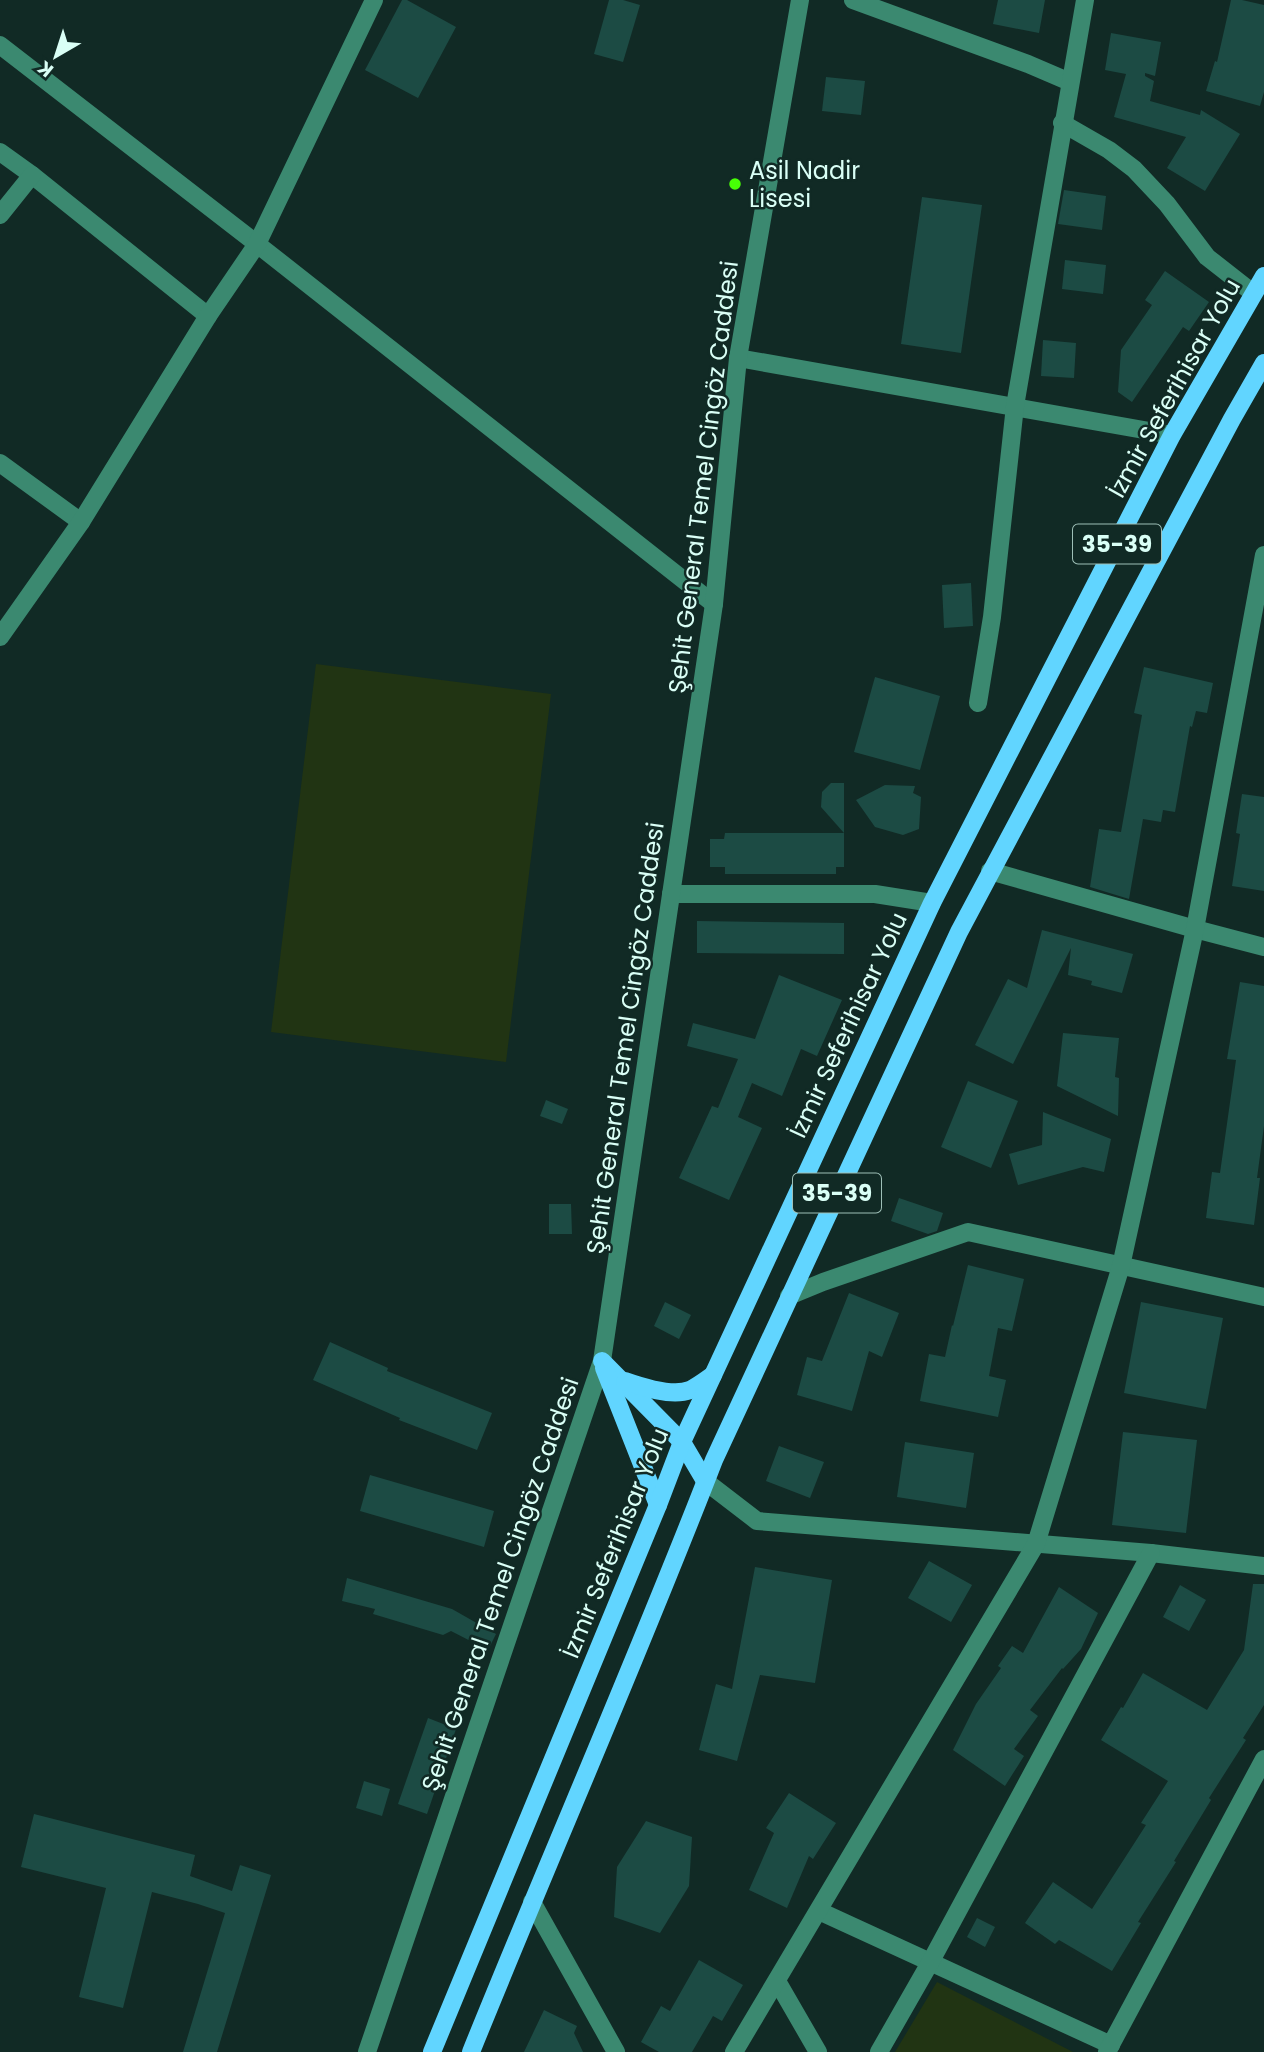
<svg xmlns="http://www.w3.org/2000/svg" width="1264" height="2052" viewBox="0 0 1264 2052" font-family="Poppins,sans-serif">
  <rect width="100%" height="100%" fill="#112a25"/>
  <g fill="#213413">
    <path d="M 316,664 L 551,694 L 506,1062 L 271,1032 Z"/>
    <path d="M 937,1982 L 1073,2052 L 895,2052 Z"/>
  </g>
  <g fill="#1c4b44">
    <path d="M 402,0 L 407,0 L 456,27 L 418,98 L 365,70 Z"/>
    <path d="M 609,0 L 623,0 L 640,5 L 623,62 L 594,54 Z"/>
    <path d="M 998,0 L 1045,0 L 1039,33 L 993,24 Z"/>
    <path d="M 1231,0 L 1242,0 L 1264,5 L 1264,92 L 1260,106 L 1206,91 L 1215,61 L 1217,62 Z"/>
    <path d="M 1111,33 L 1161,42 L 1155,76 L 1145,73 L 1145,76 L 1154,81 L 1150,101 L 1200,115 L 1201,110 L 1240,134 L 1205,191 L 1167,168 L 1186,137 L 1114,117 L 1126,74 L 1105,70 Z"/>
    <path d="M 826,77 L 865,81 L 861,115 L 822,111 Z"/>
    <path d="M 1064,190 L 1106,196 L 1102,230 L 1058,224 Z"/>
    <path d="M 922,197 L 982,205 L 961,353 L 901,344 Z"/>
    <path d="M 1065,260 L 1106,265 L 1103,294 L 1062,289 Z"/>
    <path d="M 1165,271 L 1209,302 L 1189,331 L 1183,327 L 1132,402 L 1118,392 L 1121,350 L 1152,305 L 1145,300 Z"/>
    <path d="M 1043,340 L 1076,343 L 1074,378 L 1041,376 Z"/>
    <path d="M 971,583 L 973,626 L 944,628 L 942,585 Z"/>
    <path d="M 1144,667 L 1213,683 L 1207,713 L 1196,711 L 1192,727 L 1190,726 L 1175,812 L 1163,810 L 1161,822 L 1143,819 L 1129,899 L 1090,887 L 1099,829 L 1121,832 L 1142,715 L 1134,713 Z"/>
    <path d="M 875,677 L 940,696 L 920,770 L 854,752 Z"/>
    <path d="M 831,783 L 844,783 L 844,833 L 821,807 L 822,792 Z"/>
    <path d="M 885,785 L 915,786 L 913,793 L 921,797 L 919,829 L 903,835 L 875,827 L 856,800 Z"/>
    <path d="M 1242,794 L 1264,797 L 1264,891 L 1232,886 L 1240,834 L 1236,833 Z"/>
    <path d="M 725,833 L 844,833 L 844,867 L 836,867 L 836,874 L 725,874 L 725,867 L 710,867 L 710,839 L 724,839 Z"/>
    <path d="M 697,921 L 844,923 L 844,954 L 697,953 Z"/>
    <path d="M 1042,930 L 1133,954 L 1122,993 L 1091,985 L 1092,981 L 1068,975 L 1071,948 L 1013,1064 L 975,1045 L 1008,979 L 1027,988 Z"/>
    <path d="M 779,975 L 842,1000 L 817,1056 L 801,1049 L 782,1096 L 752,1083 L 738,1117 L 762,1128 L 729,1200 L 679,1178 L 712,1106 L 718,1108 L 738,1059 L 687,1046 L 693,1023 L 755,1039 Z"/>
    <path d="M 1240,982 L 1264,986 L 1264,1126 L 1257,1178 L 1260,1178 L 1254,1225 L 1206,1218 L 1212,1172 L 1220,1173 L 1236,1060 L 1227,1059 Z"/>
    <path d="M 1063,1033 L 1119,1038 L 1115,1077 L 1119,1078 L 1118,1116 L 1057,1086 Z"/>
    <path d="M 968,1081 L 1018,1101 L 991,1168 L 941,1147 Z"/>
    <path d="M 546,1100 L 568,1109 L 562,1124 L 540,1116 Z"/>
    <path d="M 1043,1112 L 1111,1139 L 1104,1172 L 1083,1167 L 1018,1185 L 1009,1154 L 1042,1145 Z"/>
    <path d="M 899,1198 L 943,1213 L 937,1231 L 928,1234 L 891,1221 Z"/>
    <path d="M 549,1204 L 571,1204 L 572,1234 L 549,1234 Z"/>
    <path d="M 968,1265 L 1024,1279 L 1012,1331 L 998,1328 L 989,1376 L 1006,1380 L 998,1417 L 920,1401 L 929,1354 L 945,1357 L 952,1325 L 953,1326 Z"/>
    <path d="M 849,1293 L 899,1313 L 882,1357 L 869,1351 L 852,1411 L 797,1395 L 807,1357 L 822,1361 Z"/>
    <path d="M 665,1302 L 691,1315 L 679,1339 L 654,1326 Z"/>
    <path d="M 1141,1302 L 1223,1318 L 1206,1409 L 1124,1393 Z"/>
    <path d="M 330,1342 L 388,1368 L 387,1371 L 492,1413 L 477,1450 L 399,1420 L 400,1418 L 313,1380 Z"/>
    <path d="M 1123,1432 L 1197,1440 L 1186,1533 L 1112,1525 Z"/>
    <path d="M 905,1442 L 974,1453 L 966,1508 L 897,1497 Z"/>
    <path d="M 779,1446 L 824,1462 L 810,1498 L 766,1481 Z"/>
    <path d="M 370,1475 L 494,1511 L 484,1547 L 360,1511 Z"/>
    <path d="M 929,1561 L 972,1585 L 951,1622 L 908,1598 Z"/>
    <path d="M 755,1567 L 832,1580 L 815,1683 L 760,1675 L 737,1761 L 699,1750 L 716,1684 L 732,1689 Z"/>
    <path d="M 347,1578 L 452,1609 L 496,1634 L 488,1650 L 451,1631 L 443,1635 L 373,1614 L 375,1609 L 342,1601 Z"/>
    <path d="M 1253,1584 L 1264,1584 L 1264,1705 L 1243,1738 L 1246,1740 L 1209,1798 L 1211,1800 L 1174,1861 L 1176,1862 L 1138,1922 L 1141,1923 L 1112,1971 L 1059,1940 L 1055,1944 L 1025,1923 L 1053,1882 L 1092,1909 L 1146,1825 L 1141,1823 L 1168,1781 L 1101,1740 L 1121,1707 L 1123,1708 L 1143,1673 L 1207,1710 L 1244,1650 Z"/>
    <path d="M 1180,1585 L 1206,1600 L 1189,1631 L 1163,1617 Z"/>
    <path d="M 1059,1587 L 1098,1613 L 1081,1649 L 1063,1669 L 1062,1668 L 1030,1710 L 1038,1716 L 1014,1749 L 1024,1756 L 1005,1786 L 953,1750 L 976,1704 L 1001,1668 L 998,1666 L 1012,1646 L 1023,1653 Z"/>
    <path d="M 428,1718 L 456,1729 L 427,1814 L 398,1804 Z"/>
    <path d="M 364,1781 L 390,1789 L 382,1816 L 356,1808 Z"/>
    <path d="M 789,1793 L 836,1823 L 813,1859 L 809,1856 L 787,1908 L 749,1890 L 774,1833 L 766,1828 Z"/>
    <path d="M 34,1814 L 195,1855 L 190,1876 L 232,1891 L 240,1865 L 271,1875 L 217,2052 L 183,2052 L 225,1913 L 198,1904 L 152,1892 L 123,2008 L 79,1997 L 106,1888 L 21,1867 Z"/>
    <path d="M 646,1821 L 692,1837 L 689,1886 L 660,1933 L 614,1917 L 617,1867 Z"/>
    <path d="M 977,1918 L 995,1927 L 985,1947 L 967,1937 Z"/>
    <path d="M 699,1960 L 743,1985 L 722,2021 L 713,2016 L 692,2052 L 659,2052 L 641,2042 L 661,2006 L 670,2011 Z"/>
    <path d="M 544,2010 L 577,2026 L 574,2033 L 583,2052 L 524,2052 Z"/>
  </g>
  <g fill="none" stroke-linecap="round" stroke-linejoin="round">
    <g stroke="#3b8970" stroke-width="18">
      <path d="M 853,0 L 1028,64 L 1070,82"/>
      <path d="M 0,45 L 257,244 L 714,604"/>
      <path d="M 1062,123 L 1109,150 L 1134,169 L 1167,204 L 1207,257 L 1253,293"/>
      <path d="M 0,152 L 32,175 L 208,316"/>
      <path d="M 0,215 L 32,175"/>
      <path d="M 738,358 L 1172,435"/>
      <path d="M 0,463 L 81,522"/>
      <path d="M 0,637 L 81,522 L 208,316 L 257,244 L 374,0"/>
      <path d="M 978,703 L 992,617 L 1015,406 L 1085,0"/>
      <path d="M 990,871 L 1195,929 L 1264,947"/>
      <path d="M 671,894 L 875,894 L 932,903"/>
      <path d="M 789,1296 L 823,1282 L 968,1232 L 1264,1297"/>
      <path d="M 705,1481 L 757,1521 L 1151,1553 L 1264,1566"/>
      <path d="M 532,1902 L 616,2052"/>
      <path d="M 819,1911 L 1111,2045"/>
      <path d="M 777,1981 L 818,2052"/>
      <path d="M 367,2052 L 602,1361 L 714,604 L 738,358 L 800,0"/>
      <path d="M 734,2052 L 1036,1544 L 1121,1266 L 1195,929 L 1264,555"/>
      <path d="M 879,2052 L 931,1961 L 1151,1553"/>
      <path d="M 1107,2052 L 1264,1759"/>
    </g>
    <g stroke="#61d5ff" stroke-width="18">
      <path d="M 602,1361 L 682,1442 L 705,1481"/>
      <path d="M 604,1368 L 658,1505"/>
      <path d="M 625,1381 C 642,1387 672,1397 690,1390 C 698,1386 706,1380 713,1375"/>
      <path d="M 432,2052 L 658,1505 L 682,1442 L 932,903 L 1172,435 L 1264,276"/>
      <path d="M 471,2052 C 551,1854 637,1659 714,1460 L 959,932 L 1232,419 L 1264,363"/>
    </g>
  </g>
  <circle fill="#47ff06" stroke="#112a25" stroke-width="2.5" cx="735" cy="184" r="7"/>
  <g text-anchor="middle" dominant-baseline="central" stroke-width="5" stroke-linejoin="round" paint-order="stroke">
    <g fill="#112a25" stroke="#9ebfb7" stroke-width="2">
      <rect x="1073" y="524.5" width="88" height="39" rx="5"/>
      <rect x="793" y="1173.5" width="88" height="39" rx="5"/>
    </g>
    <g font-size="23" font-weight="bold" fill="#dafff6">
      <text x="1117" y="544">35-39</text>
      <text x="837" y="1193">35-39</text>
    </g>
    <g font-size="24" fill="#dafff6" stroke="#112a25" text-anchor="start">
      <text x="749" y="170">Asil Nadir<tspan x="749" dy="28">Lisesi</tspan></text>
    </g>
    <g font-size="24" fill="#dafff6" stroke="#112a25">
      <text transform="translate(1174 388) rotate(-61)">İzmir Seferihisar Yolu</text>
      <text transform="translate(703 477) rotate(-83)">Şehit General Temel Cingöz Caddesi</text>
      <text transform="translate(848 1025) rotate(-65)">İzmir Seferihisar Yolu</text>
      <text transform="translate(625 1038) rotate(-82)">Şehit General Temel Cingöz Caddesi</text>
      <text transform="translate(615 1543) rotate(-68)">İzmir Seferihisar Yolu</text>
      <text transform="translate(500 1584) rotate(-71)">Şehit General Temel Cingöz Caddesi</text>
    </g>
  </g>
  <g transform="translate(56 56) rotate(219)" stroke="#112a25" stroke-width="5" paint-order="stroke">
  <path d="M0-5L12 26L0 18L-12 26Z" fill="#dafff6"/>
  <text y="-10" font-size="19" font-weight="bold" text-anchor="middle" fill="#dafff6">K</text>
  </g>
</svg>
